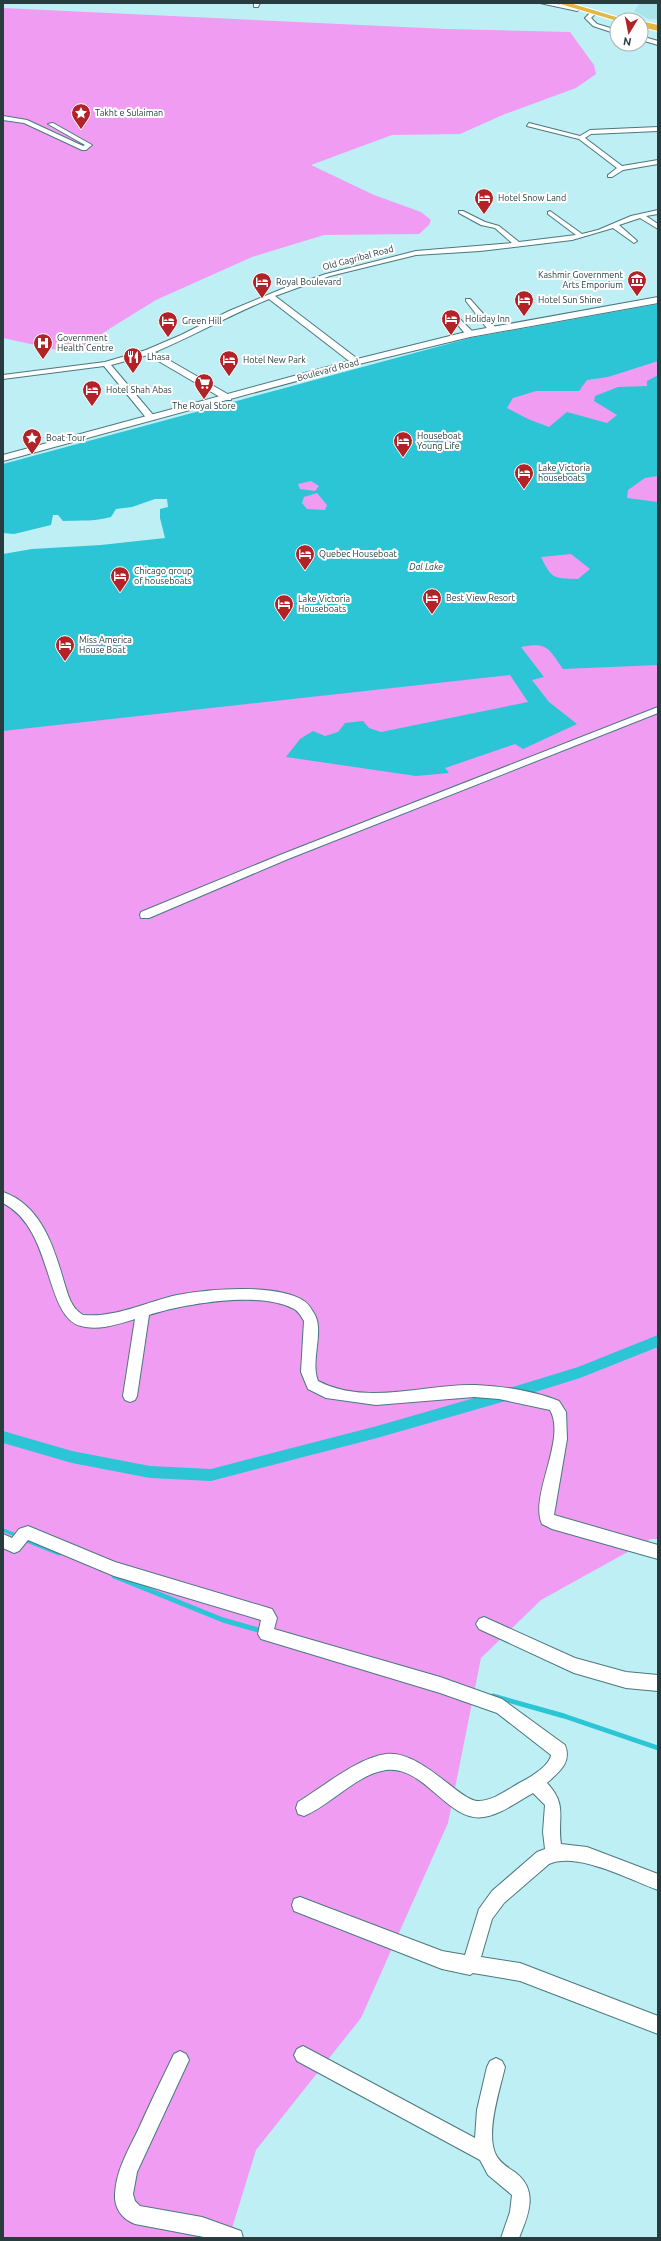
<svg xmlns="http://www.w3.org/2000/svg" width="661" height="2241" viewBox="0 0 661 2241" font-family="Ubuntu,sans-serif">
  <rect width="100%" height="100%" fill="#beeff5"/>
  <path fill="#a9e4ea" d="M 640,3 L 658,3 L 658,19 L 649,19 L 634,11 Z"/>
  <g fill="#f09cf3">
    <path d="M 3,8 L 446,29 L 570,32 L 594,65 L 596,74 L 576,88 L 505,114 L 460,134 L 392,135 L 311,165 L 374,195 L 421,212 L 431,220 L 429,225 L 419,234 L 324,235 L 252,257 L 156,300 L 109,329 L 85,350 L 67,352 L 3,338 Z"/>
    <path d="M 658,330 L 658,1539 L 651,1539 L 541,1600 L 481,1658 L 448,1823 L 361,2018 L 256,2150 L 229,2238 L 3,2238 L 3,675 L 222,511 Z"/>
  </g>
  <path fill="#2bc5d5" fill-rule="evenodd" d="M 658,304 L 658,361 L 608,377 L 587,380 L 579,391 L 536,391 L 513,398 L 507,408 L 528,419 L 549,427 L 567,412 L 607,423 L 617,415 L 594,401 L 595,396 L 618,387 L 647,386 L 647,381 L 658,375 L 658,476 L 645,478 L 628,490 L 627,498 L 658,502 L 658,665 L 563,669 C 548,648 548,642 521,647 L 544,677 L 532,680 L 549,702 L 577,724 L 523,749 L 515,744 L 445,768 L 449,773 L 416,776 L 286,757 L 300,739 L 313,731 L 325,736 L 338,732 L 345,723 L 363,721 L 369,728 L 381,732 L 528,702 L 510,675 L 3,731 L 3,554 L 32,549 L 101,545 L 165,538 L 160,518 L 160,509 L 168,507 L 167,499 L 155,499 L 132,507 L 116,509 L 111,517 C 93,522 81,520 63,521 L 58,515 L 53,515 L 51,525 L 14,534 L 3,533 L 3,464 L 470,338 ZM 311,481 L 319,486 L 315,491 L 300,489 L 298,484 ZM 317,493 L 327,505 L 325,510 L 307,509 L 302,503 L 304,497 ZM 571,554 L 590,569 L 578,579 C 554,578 552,580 541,557 Z"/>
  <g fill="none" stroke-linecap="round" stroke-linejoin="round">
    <path stroke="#2bc5d5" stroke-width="3.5" d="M 3,1530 L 18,1536"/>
    <g stroke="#2bc5d5" stroke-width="5">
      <path d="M 24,1539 L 59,1553"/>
      <path d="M 114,1576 L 223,1620 L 262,1631"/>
      <path d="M 493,1696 L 564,1716 L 658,1748"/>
    </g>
    <path fill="#2bc5d5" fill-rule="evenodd" d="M 658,1335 L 658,1347 L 580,1378 L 516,1398 L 377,1438 L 211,1481 L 150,1478 L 72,1463 L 3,1443 L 3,1431 L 72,1451 L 150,1466 L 211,1469 L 377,1426 L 516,1386 L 578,1367 Z"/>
    <defs>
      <g id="minor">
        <path d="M 254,3 L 260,3 L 258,7 L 254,7 Z"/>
        <path d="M 540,3 L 552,3 L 580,9 L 577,11 Z"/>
        <path d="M 591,12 L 596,13 L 591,18 L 597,24 L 617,30 L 617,34 L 593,26 L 585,18 Z"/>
        <path d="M 641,36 L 658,41 L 658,45 L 641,40 Z"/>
        <path d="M 3,116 L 27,120 L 83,146 L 85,145 L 48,124 L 53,123 L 92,145 L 86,150 L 82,150 L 24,123 L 3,120 Z"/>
        <path d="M 529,123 L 580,136 L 590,130 L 658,127 L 658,131 L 591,134 L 585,138 L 622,166 L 658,160 L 658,164 L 623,170 L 612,177 L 608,177 L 608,175 L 617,168 L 579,139 L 527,126 Z"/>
        <path d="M 658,210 L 658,214 L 646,216 L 658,224 L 658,229 L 640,218 L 619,225 L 636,240 L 637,241 L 634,243 L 613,228 L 572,240 L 480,251 L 416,255 L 330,276 L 275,296 L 359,360 L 359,364 L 353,364 L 269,299 C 230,315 193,336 155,352 L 231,396 L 231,400 L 225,400 L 148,355 L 111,365 L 154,416 L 154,420 L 148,420 L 104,366 L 3,379 L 3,375 L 105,362 L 146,350 L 181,335 L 229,311 L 282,289 L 326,274 L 416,251 L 512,243 L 495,228 L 481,225 L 459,213 L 459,211 L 463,211 L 485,222 L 499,226 L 519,242 L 576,235 L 548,214 L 548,212 L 550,211 L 582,234 L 598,230 L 631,216 Z"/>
        <path d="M 466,299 L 470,299 L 495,327 L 495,331 L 489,331 L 466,301 Z"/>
        <path d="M 449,312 L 453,312 L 473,332 L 473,336 L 467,336 L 449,314 Z"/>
        <path d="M 658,707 L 658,713 L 288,859 L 149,918 L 141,918 L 140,915 L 141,912 L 280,855 Z"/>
        <path d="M 3,1192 C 41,1205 54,1247 64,1282 C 68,1295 71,1308 83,1315 C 116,1318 146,1302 177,1295 C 208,1289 277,1283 304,1301 C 309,1304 312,1310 315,1315 C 324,1333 310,1361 318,1381 C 366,1406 424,1384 475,1385 C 502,1386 534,1391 559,1401 L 566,1412 L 567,1439 L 554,1515 L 658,1545 L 658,1559 L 552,1529 L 542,1524 C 529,1496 567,1439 550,1410 L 499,1399 L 474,1397 L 376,1405 L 326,1398 L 308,1389 L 301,1372 L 304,1321 C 301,1316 298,1310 292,1308 C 259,1291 183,1304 149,1315 L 137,1396 L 135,1400 L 130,1402 L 125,1400 L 123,1396 L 135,1319 C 119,1324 98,1331 81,1326 C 44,1317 54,1229 3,1203 Z"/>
        <path d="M 28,1526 L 115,1562 L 272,1609 L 277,1618 L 274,1629 L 440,1677 L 502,1699 L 565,1745 C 572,1763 559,1772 547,1783 C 568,1805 557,1818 561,1844 L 587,1847 L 658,1874 L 658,1890 C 630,1880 577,1851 549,1864 L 504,1903 L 492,1919 L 481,1957 L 520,1963 L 658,2016 L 658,2034 L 520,1981 L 473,1973 L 470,1975 L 442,1969 L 294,1911 L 292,1905 L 294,1899 L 300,1897 L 442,1951 L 465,1955 L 479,1909 L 492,1891 L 537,1852 L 545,1849 L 543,1832 L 545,1805 L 533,1793 C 518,1801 502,1814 484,1817 C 448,1823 425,1765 386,1770 C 357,1774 331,1805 304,1816 L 298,1814 L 296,1808 L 298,1802 C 323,1787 357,1758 386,1754 C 422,1750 461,1803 479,1801 C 496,1800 509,1788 523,1781 C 531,1777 550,1765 551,1755 L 497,1713 L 440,1693 L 261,1639 L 258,1634 L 261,1620 L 114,1576 L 28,1540 L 19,1551 L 14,1553 L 3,1548 L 3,1534 L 12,1538 L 19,1529 Z"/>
        <path d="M 484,1617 L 575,1658 L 626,1672 L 658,1675 L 658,1691 L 626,1688 L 574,1673 L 479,1629 L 476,1624 L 479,1619 Z"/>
        <path d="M 303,2046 L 475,2138 L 477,2110 L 487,2067 L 490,2061 L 496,2058 L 502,2061 L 505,2067 C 500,2089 485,2134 496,2155 C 500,2163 509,2168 516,2173 C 539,2191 528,2216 519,2238 L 501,2238 L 510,2212 L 512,2195 L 488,2175 L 480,2160 L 297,2061 L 294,2055 L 297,2049 Z"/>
        <path d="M 180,2051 L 186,2054 L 189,2060 L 137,2172 L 133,2194 L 135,2201 L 140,2206 L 202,2217 L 241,2231 L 243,2238 L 209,2238 L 135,2224 C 122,2219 114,2208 115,2194 C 116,2170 129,2149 139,2128 C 150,2103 162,2079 174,2054 Z"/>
      </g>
      <path id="secondary" d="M 658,297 L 658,303 L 470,337 L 359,364 L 3,461 L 3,455 L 353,360 L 470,331 Z"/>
      <g id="trunk">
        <path d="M 557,3 L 570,3 L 626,20 L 617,21 Z"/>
        <path d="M 641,21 L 658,25 L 658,31 L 641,27 Z"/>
      </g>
    </defs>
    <use href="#minor" stroke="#4a787e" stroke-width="2"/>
    <use href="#secondary" stroke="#4a787e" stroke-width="2"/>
    <use href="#trunk" stroke="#fff" stroke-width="2"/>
    <use href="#minor" fill="#fff" fill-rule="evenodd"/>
    <use href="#secondary" fill="#fff" fill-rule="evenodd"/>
    <use href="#trunk" fill="#e2b844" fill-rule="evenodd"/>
  </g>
  <defs>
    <symbol id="sight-pin" viewBox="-11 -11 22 30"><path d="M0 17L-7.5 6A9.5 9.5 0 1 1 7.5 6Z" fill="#b32226" stroke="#fff"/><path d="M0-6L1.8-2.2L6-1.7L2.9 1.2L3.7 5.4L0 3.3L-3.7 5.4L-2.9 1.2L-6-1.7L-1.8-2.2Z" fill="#fff"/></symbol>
    <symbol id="hotel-pin" viewBox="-11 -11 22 30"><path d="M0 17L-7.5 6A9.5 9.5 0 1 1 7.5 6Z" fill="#b32226" stroke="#fff"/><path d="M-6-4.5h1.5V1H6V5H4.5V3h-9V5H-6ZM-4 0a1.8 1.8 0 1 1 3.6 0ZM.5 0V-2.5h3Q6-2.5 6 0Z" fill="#fff"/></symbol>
    <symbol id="museum-pin" viewBox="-11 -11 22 30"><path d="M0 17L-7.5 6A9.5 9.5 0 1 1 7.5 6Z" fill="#b32226" stroke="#fff"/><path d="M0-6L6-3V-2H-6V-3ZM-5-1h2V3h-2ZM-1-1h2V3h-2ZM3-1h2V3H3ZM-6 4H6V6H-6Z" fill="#fff"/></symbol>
    <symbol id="hospital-pin" viewBox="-11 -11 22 30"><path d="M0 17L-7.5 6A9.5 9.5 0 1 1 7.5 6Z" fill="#b32226" stroke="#fff"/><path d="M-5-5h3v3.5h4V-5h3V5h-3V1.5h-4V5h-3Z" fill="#fff"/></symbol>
    <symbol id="restaurant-pin" viewBox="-11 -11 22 30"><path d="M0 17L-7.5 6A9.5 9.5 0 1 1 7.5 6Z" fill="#b32226" stroke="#fff"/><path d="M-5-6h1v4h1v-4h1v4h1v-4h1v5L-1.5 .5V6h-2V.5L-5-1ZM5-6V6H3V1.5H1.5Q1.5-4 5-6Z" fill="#fff"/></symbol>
    <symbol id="supermarket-pin" viewBox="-11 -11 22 30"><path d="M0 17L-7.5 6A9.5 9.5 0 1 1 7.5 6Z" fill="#b32226" stroke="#fff"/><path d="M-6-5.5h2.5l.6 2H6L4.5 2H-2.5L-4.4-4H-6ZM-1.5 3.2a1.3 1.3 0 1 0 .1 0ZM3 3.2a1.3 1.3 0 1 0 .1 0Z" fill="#fff"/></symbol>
  </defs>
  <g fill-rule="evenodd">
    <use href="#sight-pin" x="70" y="102" width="22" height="30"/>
    <use href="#hotel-pin" x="473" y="187" width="22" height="30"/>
    <use href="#museum-pin" x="626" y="269" width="22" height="30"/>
    <use href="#hotel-pin" x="251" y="271" width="22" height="30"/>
    <use href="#hotel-pin" x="513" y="289" width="22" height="30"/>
    <use href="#hotel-pin" x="440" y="308" width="22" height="30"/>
    <use href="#hotel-pin" x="157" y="310" width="22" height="30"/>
    <use href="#hospital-pin" x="32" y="332" width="22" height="30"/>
    <use href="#restaurant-pin" x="122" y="346" width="22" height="30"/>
    <use href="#hotel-pin" x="218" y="349" width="22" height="30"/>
    <use href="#supermarket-pin" x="193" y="372" width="22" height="30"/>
    <use href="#hotel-pin" x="81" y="379" width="22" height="30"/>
    <use href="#sight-pin" x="21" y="427" width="22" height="30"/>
    <use href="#hotel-pin" x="392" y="430" width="22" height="30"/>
    <use href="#hotel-pin" x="513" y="462" width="22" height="30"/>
    <use href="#hotel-pin" x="294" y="543" width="22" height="30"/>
    <use href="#hotel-pin" x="109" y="565" width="22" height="30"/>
    <use href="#hotel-pin" x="421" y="587" width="22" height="30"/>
    <use href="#hotel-pin" x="273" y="593" width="22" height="30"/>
    <use href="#hotel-pin" x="54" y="634" width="22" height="30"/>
  </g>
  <g text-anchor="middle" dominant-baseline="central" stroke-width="4" stroke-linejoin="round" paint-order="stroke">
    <g font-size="9" fill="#283c3f" stroke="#fff" text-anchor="start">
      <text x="95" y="113">Takht e Sulaiman</text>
      <text x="498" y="198">Hotel Snow Land</text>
      <text x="623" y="275" text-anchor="end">Kashmir Government<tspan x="623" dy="10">Arts Emporium</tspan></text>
      <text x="276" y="282">Royal Boulevard</text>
      <text x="538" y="300">Hotel Sun Shine</text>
      <text x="465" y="319">Holiday Inn</text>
      <text x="182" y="321">Green Hill</text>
      <text x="57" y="338">Government<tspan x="57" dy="10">Health Centre</tspan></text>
      <text x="147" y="357">Lhasa</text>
      <text x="243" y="360">Hotel New Park</text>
      <text x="106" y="390">Hotel Shah Abas</text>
      <text x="204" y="406" text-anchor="middle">The Royal Store</text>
      <text x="417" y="436">Houseboat<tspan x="417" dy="10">Young Life</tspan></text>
      <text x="46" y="438">Boat Tour</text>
      <text x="538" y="468">Lake Victoria<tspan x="538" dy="10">houseboats</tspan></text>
      <text x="319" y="554">Quebec Houseboat</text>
      <text x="134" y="571">Chicago group<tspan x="134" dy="10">of houseboats</tspan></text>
      <text x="446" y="598">Best View Resort</text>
      <text x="298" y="599">Lake Victoria<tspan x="298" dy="10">Houseboats</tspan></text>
      <text x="79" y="640">Miss America<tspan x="79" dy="10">House Boat</tspan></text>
    </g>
    <g font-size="9" fill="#283c3f" stroke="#fff">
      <text transform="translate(358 258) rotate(-15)">Old Gagribal Road</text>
      <text transform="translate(328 370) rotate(-15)">Boulevard Road</text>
    </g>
    <g font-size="9" font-style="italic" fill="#1e3c40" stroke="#fff">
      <text x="426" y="567">Dal Lake</text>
    </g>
  </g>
  <rect width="661" height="2241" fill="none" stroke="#283c3f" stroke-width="8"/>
  <g transform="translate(629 32) rotate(190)"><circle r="19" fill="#ffffff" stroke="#a9b1b2"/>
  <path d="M0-3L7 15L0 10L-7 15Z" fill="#b32226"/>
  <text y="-6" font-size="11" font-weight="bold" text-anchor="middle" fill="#283c3f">N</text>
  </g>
</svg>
